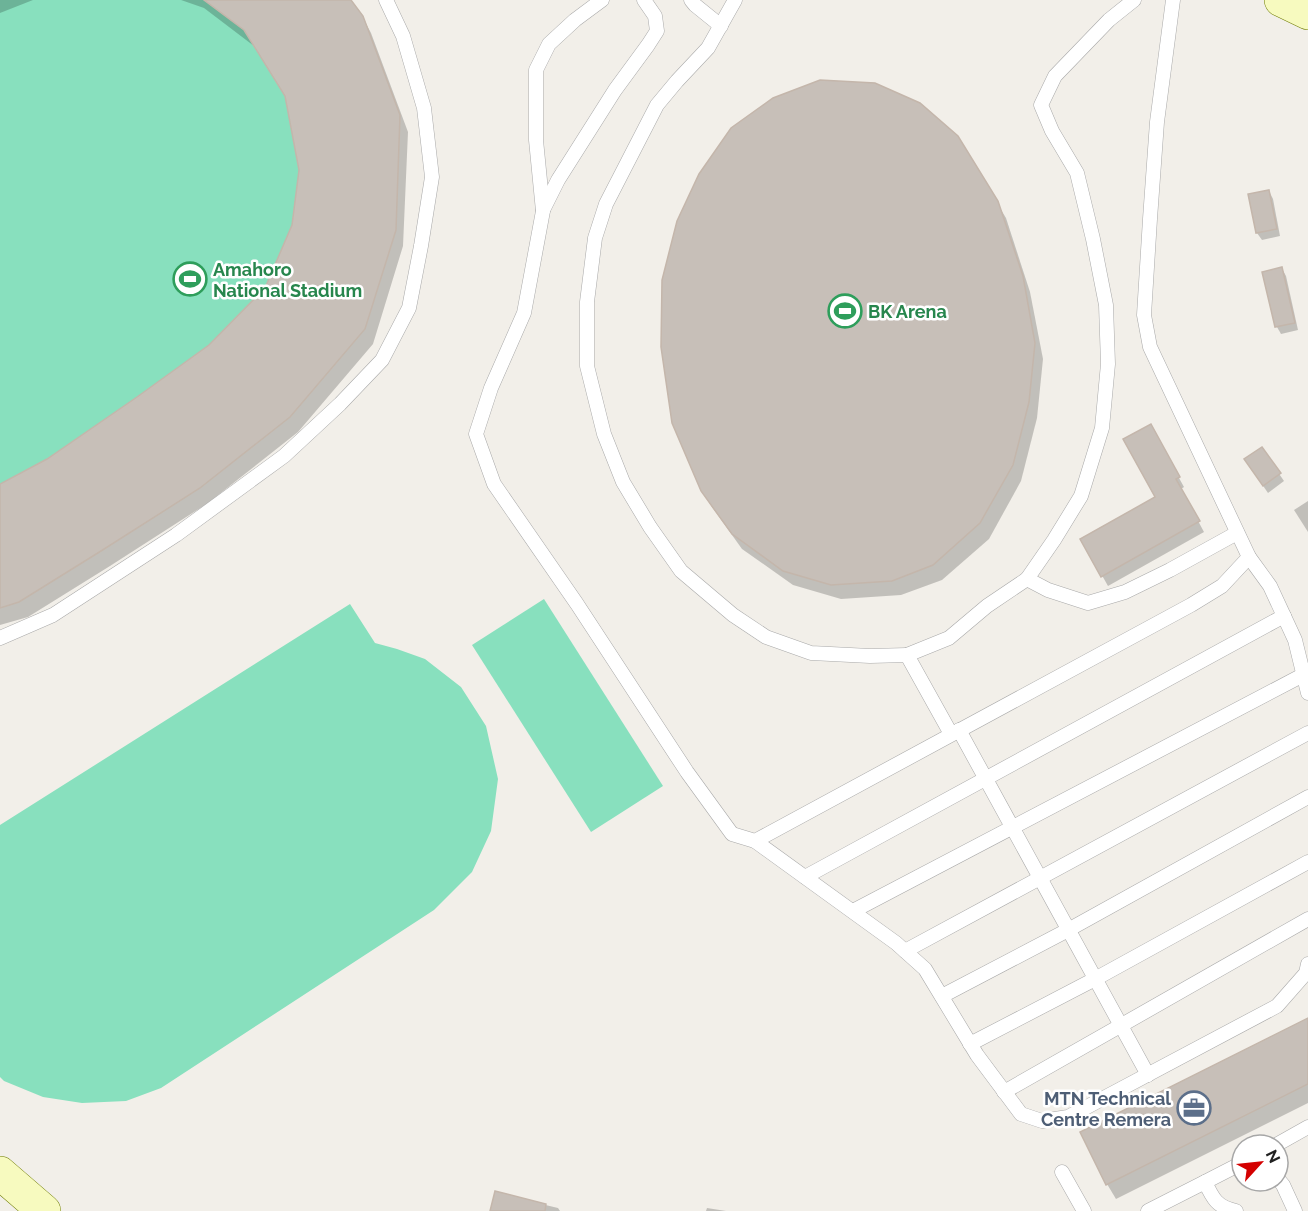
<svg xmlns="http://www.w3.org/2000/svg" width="1308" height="1211" viewBox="0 0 1308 1211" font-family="Raleway,sans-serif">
  <rect width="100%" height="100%" fill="#f2efe9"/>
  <g fill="#88e0be">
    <path d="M 0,0 L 351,0 L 363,16 L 400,115 L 365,329 L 290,417 L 200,488 L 101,551 L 19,602 L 0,608 Z"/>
    <path d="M 544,599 L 663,786 L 591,832 L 472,645 Z"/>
    <path d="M 350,604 L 375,643 L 397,649 L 425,659 L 461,687 L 486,726 L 498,779 L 491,831 L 472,872 L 434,910 L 161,1088 L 126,1101 L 82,1103 L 43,1097 L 4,1081 L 0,1077 L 0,825 Z"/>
  </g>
  <g fill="#0003">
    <path d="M 0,0 L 33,0 L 0,13 Z"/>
    <path d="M 181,0 L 349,0 L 362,16 L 371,33 L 408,132 L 403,246 L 373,344 L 298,432 L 208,503 L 110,566 L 28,617 L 0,625 L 0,486 L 48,460 L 210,346 L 266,288 L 293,225 L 301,170 L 287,98 L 254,46 L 204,8 Z"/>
    <path d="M 957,137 L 1006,218 L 1030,292 L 1043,359 L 1037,418 L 1021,481 L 989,539 L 942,580 L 901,595 L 841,599 L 793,585 L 742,549 L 712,507 L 702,491 Z"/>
    <path d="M 1269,191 L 1273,199 L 1280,236 L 1262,240 L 1257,233 L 1250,195 Z"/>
    <path d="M 1282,269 L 1286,276 L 1298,330 L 1281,334 L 1277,327 L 1264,273 Z"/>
    <path d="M 1150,426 L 1184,487 L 1181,489 L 1204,532 L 1108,586 L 1082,540 L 1157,498 Z"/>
    <path d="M 1262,449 L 1284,481 L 1268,493 L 1250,467 Z"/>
    <path d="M 1308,501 L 1308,532 L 1294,510 Z"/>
    <path d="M 1308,1019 L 1308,1103 L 1116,1199 L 1107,1184 Z"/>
    <path d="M 496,1193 L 558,1208 L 560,1211 L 492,1211 Z"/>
    <path d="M 707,1208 L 726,1211 L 706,1211 Z"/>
  </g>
  <g fill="#c7bfb8" stroke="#c4b6ab" stroke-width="1.5">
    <path d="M 204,0 L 351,0 L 363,16 L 400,115 L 396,230 L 365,329 L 290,417 L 200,488 L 101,551 L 19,602 L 0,608 L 0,484 L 47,459 L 137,397 L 209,345 L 265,288 L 292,225 L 299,170 L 285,96 L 244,30 Z"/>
    <path d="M 820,80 L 875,83 L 920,103 L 958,136 L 998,201 L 1023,276 L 1035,343 L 1029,402 L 1013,465 L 980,523 L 933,565 L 892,581 L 831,585 L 783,571 L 732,534 L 701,491 L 672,423 L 661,347 L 662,280 L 677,221 L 699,174 L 731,128 L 773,98 Z"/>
    <path d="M 1269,190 L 1277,229 L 1256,233 L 1248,194 Z"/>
    <path d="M 1282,267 L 1295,323 L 1275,327 L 1262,272 Z"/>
    <path d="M 1151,424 L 1180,477 L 1176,479 L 1200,521 L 1101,577 L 1080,539 L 1155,497 L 1123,439 Z"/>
    <path d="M 1262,447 L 1281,473 L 1263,486 L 1244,459 Z"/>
    <path d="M 1308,1018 L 1308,1084 L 1106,1185 L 1080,1132 Z"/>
    <path d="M 495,1191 L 546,1204 L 545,1211 L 490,1211 Z"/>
  </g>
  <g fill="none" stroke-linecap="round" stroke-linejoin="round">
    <defs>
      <g id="lane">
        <path d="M 602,0 L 575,20 L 549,44 L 536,70 L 536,140 L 543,211 L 524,313 L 491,388 L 476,434 L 494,484 L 577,604 L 687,772 L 732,834 L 755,841 L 1191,605 L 1222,586 L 1249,557 L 1150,347 L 1144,315 L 1150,219 L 1157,122 L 1173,0"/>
        <path d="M 691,0 L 695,5 L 721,26"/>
        <path d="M 735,0 L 708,48 L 677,81 L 657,105 L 606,204 L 595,238 L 587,302 L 587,366 L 604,434 L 623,482 L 650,527 L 681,571 L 733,615 L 766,637 L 811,653 L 870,656 L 907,655 L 951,734"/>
        <path d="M 543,210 L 558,180 L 615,90 L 648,45 L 657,31 L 655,16 L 644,0"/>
        <path d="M 1249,557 L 1270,586 L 1295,640 L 1308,693"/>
        <path d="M 1027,579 L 1054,540 L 1081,496 L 1102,428 L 1108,364 L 1106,305 L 1093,239 L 1077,173 L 1052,131 L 1041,105 L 1055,76 L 1109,20 L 1134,0"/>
        <path d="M 0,638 L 53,615 L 176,535 L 284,456 L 340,404 L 382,360 L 409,308 L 421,246 L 432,177 L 424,108 L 403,36 L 386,0"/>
        <path d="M 907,655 L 949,638 L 987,606 L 1027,579 L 1048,590 L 1088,603 L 1125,592 L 1170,570 L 1237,533"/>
        <path d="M 959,730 L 1148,1075"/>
        <path d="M 755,841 L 896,943 L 925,969 L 977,1055 L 1021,1114 L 1042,1121 L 1068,1117 L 1277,1006 L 1306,973 L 1308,964"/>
        <path d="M 805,877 L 1284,616"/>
        <path d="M 853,911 L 1303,675"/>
        <path d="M 905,951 L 1308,733"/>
        <path d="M 942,996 L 1068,930 L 1308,797"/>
        <path d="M 970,1044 L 1095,979 L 1308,862"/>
        <path d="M 1004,1092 L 1308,919"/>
        <path d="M 1276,1145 L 1308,1127"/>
        <path d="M 1062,1172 L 1084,1211"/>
        <path d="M 1278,1179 L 1283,1185 L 1295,1211"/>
        <path d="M 1148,1211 L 1205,1182"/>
        <path d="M 1236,1211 C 1217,1207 1213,1199 1205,1182 L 1242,1163"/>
      </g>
      <g id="secondary">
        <path d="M 1281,0 L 1308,13"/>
        <path d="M 0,1173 L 44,1211"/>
      </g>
    </defs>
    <use href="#lane" stroke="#a9a9a9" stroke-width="15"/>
    <use href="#secondary" stroke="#707d05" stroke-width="34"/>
    <use href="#lane" stroke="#fff" stroke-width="14"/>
    <use href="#secondary" stroke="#f7fabf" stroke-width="33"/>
  </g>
  <defs>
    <symbol id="stadium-ring" viewBox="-11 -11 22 22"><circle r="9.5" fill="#fff" stroke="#2e9e5b" stroke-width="1.5"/><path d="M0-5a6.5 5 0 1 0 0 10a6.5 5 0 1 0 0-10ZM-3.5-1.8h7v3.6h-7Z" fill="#2e9e5b"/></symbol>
    <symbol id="office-ring" viewBox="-11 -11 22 22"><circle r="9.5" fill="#fff" stroke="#5c6f8a" stroke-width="1.5"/><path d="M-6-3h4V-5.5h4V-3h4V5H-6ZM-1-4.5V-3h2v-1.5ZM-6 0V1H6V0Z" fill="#5c6f8a"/></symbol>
  </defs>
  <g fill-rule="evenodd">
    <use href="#stadium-ring" x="171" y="260" width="38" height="38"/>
    <use href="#stadium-ring" x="826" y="292" width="38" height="38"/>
    <use href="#office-ring" x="1175" y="1089" width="38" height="38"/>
  </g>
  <g text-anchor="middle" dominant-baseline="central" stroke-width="5" stroke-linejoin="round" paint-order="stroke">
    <g font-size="18" font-weight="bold" fill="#27864d" stroke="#fff" text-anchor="start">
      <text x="213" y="269">Amahoro<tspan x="213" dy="21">National Stadium</tspan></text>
      <text x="868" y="311">BK Arena</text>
    </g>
    <g font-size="18" font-weight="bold" fill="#4e5e75" stroke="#fff" text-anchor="end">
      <text x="1171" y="1098">MTN Technical<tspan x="1171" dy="21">Centre Remera</tspan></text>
    </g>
  </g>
  <g transform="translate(1260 1163) rotate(63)"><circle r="28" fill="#ffffff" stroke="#a7a7a7" stroke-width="1.5"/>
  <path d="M0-4.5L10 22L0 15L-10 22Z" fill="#d40000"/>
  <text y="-9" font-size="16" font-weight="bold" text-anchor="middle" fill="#222222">N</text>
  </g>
</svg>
